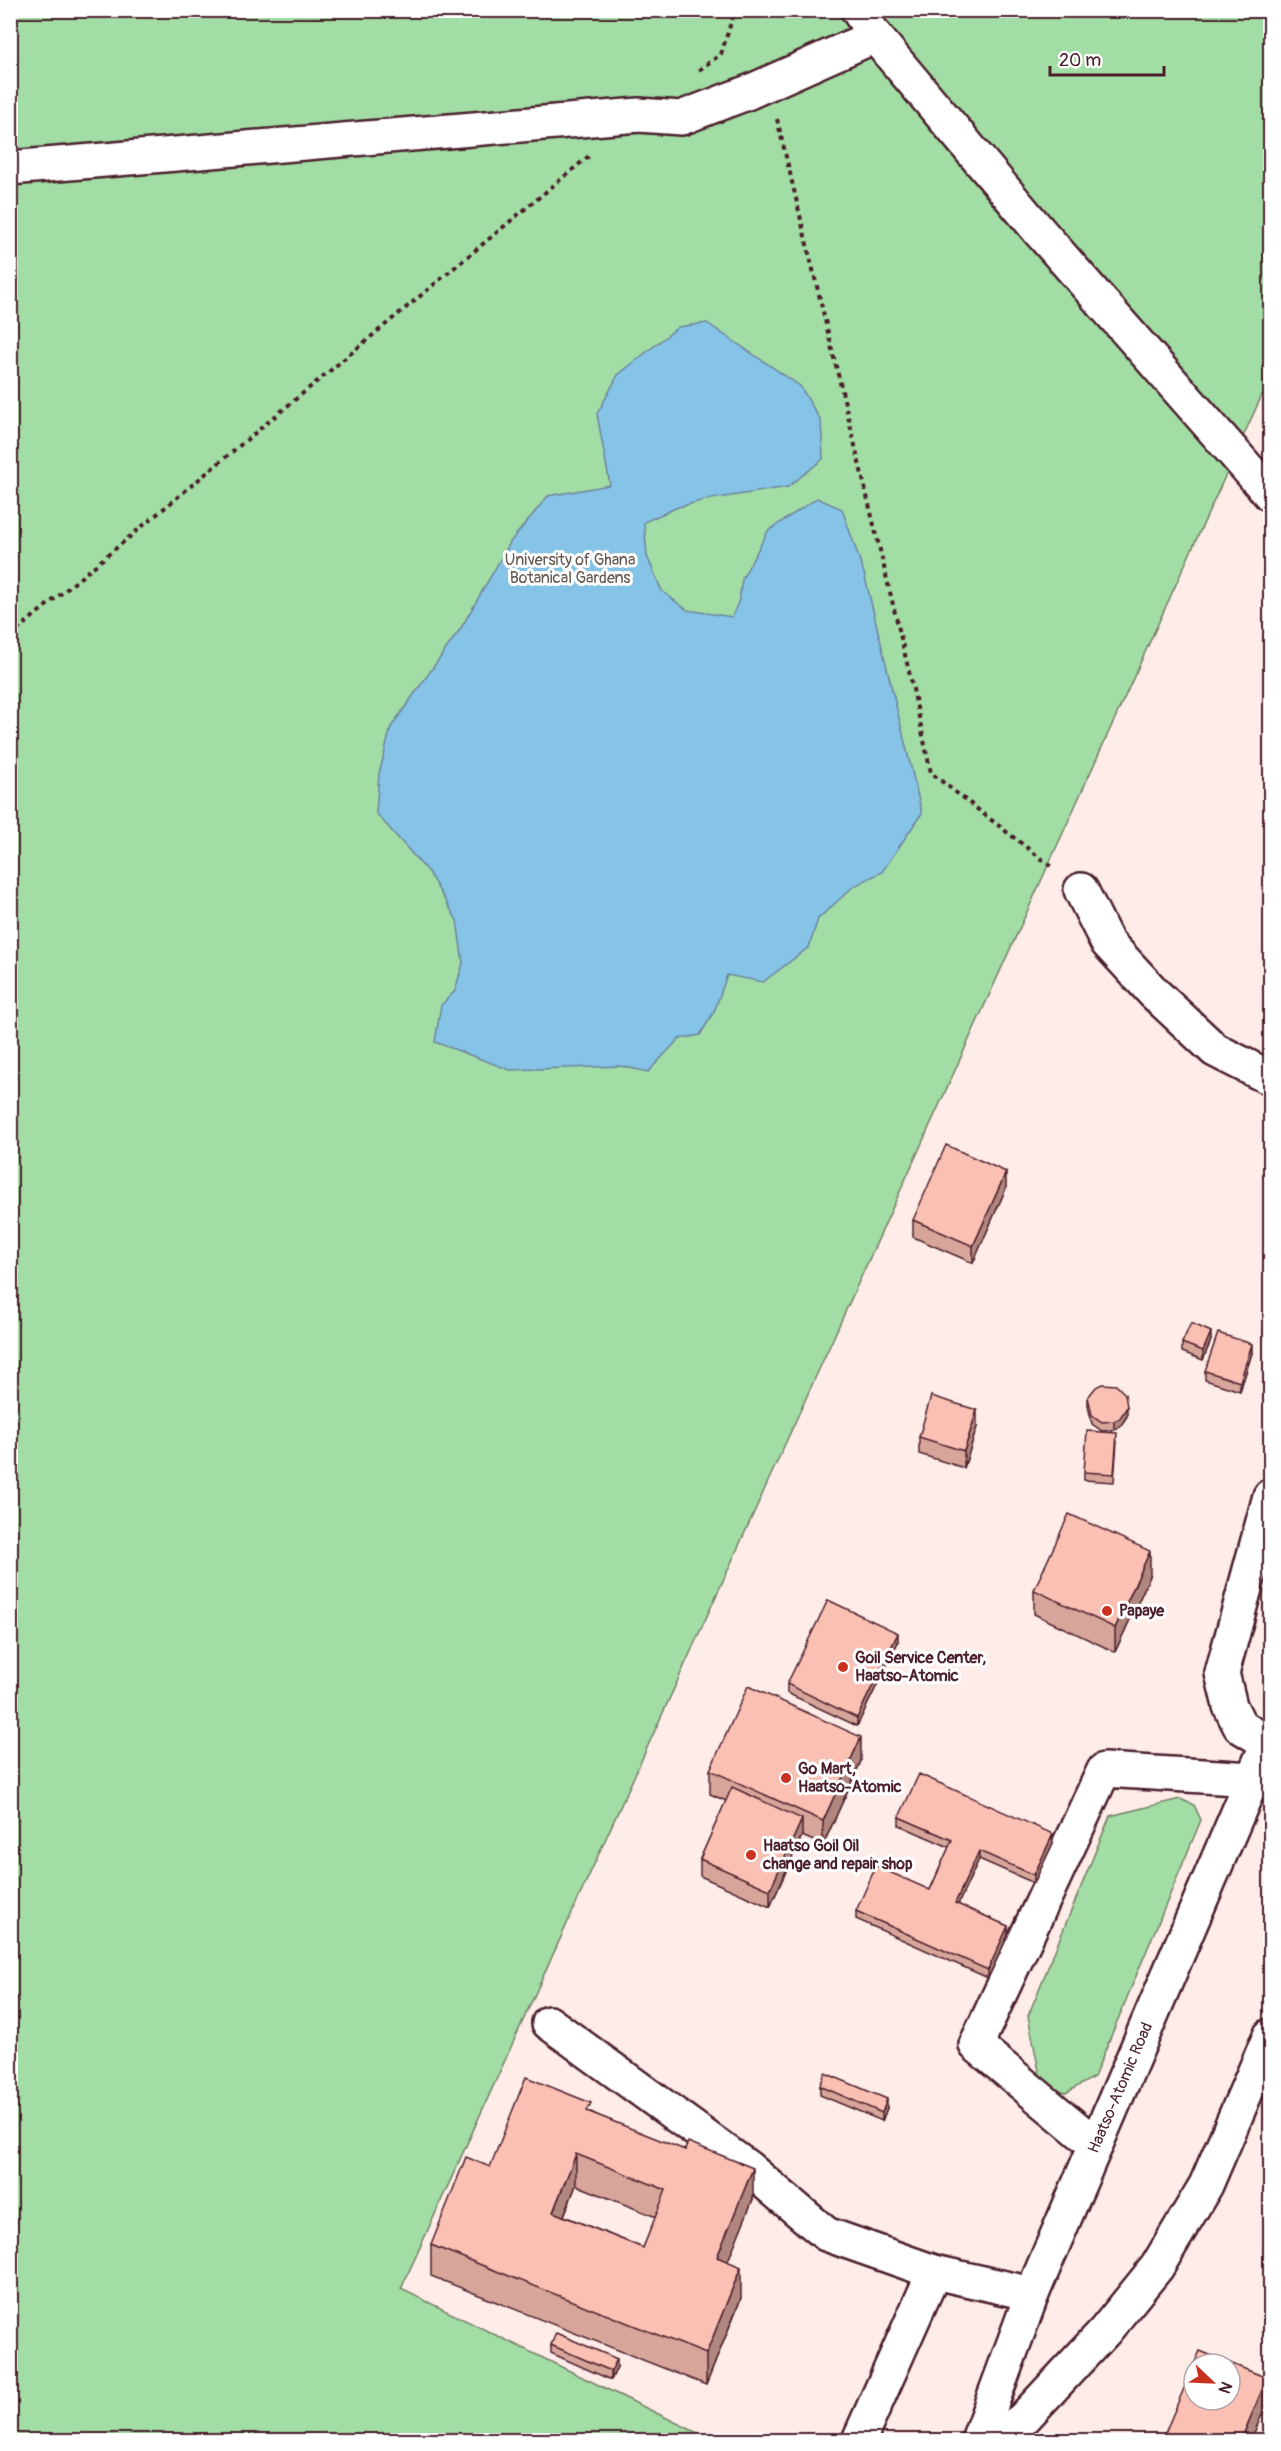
<svg xmlns="http://www.w3.org/2000/svg" width="1281" height="2451" viewBox="0 0 1281 2451" font-family="Pangolin,sans-serif">
  <rect width="100%" height="100%" fill="#feece8"/>
  <filter id="ink" filterUnits="userSpaceOnUse"><feTurbulence type="fractalNoise" baseFrequency=".0167" numOctaves="2"/><feDisplacementMap in="SourceGraphic" scale="12" xChannelSelector="R" yChannelSelector="G"/><feConvolveMatrix kernelMatrix="1 2 1 2 8 2 1 2 1" color-interpolation-filters="sRGB"/></filter>
  <g filter="url(#ink)">
    <g fill="#a1dda4" stroke="#767e68" stroke-width="1.5">
      <path d="M 11,11 L 1270,11 L 1270,398 L 1262,395 L 401,2289 L 712,2440 L 11,2440 Z"/>
      <path d="M 1180,1799 L 1194,1805 L 1201,1820 L 1094,2077 L 1066,2093 L 1042,2086 L 1028,2016 L 1110,1816 Z"/>
    </g>
    <path fill="#86c4e7" stroke="#6e829c" stroke-width="1.5" d="M 707,323 L 800,386 L 821,421 L 823,459 L 788,487 L 705,500 L 678,507 L 644,522 L 647,556 L 662,591 L 687,610 L 732,617 L 739,600 L 742,579 L 768,531 L 817,498 L 842,509 L 864,573 L 922,813 L 882,872 L 854,886 L 818,919 L 809,947 L 763,982 L 727,975 L 714,1012 L 700,1035 L 679,1039 L 648,1072 L 621,1066 L 510,1070 L 435,1042 L 441,1005 L 455,991 L 463,963 L 457,920 L 428,872 L 376,813 L 379,774 L 391,727 L 461,628 L 511,541 L 548,496 L 610,485 L 597,414 L 618,375 L 678,327 Z"/>
    <g fill="none" stroke-linecap="round" stroke-linejoin="round">
      <defs>
        <g id="minor">
          <path d="M 858,10 L 875,36 L 1040,232 L 1270,494"/>
          <path d="M 10,168 L 639,115 L 681,118 L 749,92 L 875,36"/>
          <path d="M 1081,890 L 1107,942 L 1154,993 L 1215,1050 L 1270,1078"/>
          <path d="M 1270,1496 L 1222,1673 L 1230,1706 L 1240,1726 L 1253,1734 L 1270,1742"/>
          <path d="M 549,2023 L 747,2167 L 826,2234 L 934,2272"/>
          <path d="M 1096,2145 L 976,2045 L 1104,1770 L 1253,1779"/>
          <path d="M 859,2440 L 934,2272 L 1032,2294"/>
          <path d="M 994,2440 L 1022,2420 L 1105,2331 L 1157,2267 L 1206,2185 L 1270,2036"/>
        </g>
        <g id="major">
          <path id="s1" d="M 978,2440 L 1032,2294 L 1270,1738"/>
        </g>
      </defs>
      <use href="#minor" stroke="#4a1f2b" stroke-width="38"/>
      <use href="#major" stroke="#4a1f2b" stroke-width="38"/>
      <g stroke="#4a1f2b" stroke-width="4" stroke-dasharray="4.5 4.5" stroke-linecap="butt">
        <path d="M 699,70 L 721,54 L 735,10"/>
        <path d="M 777,119 L 911,680 L 931,773 L 1053,868"/>
        <path d="M 10,636 L 589,156"/>
      </g>
      <use href="#minor" stroke="#fff" stroke-width="33"/>
      <use href="#major" stroke="#fff" stroke-width="33"/>
    </g>
    <g fill="#d8a59b" stroke="#4a1f2b" stroke-width="1.5" fill-rule="evenodd">
      <path d="M 1270,803 L 1270,853 L 1264,850 L 1264,819 Z"/>
      <path d="M 1006,1188 L 973,1263 L 913,1237 L 913,1220 Z"/>
      <path d="M 1211,1340 L 1203,1360 L 1182,1352 L 1182,1343 Z"/>
      <path d="M 1252,1353 L 1240,1391 L 1205,1380 L 1205,1371 Z"/>
      <path d="M 1088,1397 L 1127,1416 L 1120,1427 L 1114,1430 L 1102,1431 L 1092,1424 L 1088,1406 Z"/>
      <path d="M 977,1427 L 964,1468 L 919,1454 L 919,1437 Z"/>
      <path d="M 1117,1442 L 1114,1482 L 1084,1480 L 1084,1472 Z"/>
      <path d="M 1150,1576 L 1115,1652 L 1034,1614 L 1034,1590 Z"/>
      <path d="M 898,1642 L 857,1726 L 787,1693 L 787,1684 Z"/>
      <path d="M 861,1761 L 823,1845 L 802,1836 L 770,1907 L 700,1876 L 700,1859 L 726,1801 L 710,1794 L 710,1770 Z"/>
      <path d="M 899,1817 L 1053,1843 L 1034,1883 L 979,1859 L 958,1904 L 1008,1935 L 988,1978 L 856,1919 L 856,1911 L 930,1890 L 949,1847 L 899,1825 Z"/>
      <path d="M 820,2086 L 887,2108 L 882,2121 L 820,2095 Z"/>
      <path d="M 591,2112 L 753,2199 L 727,2261 L 741,2298 L 706,2385 L 431,2276 L 431,2245 L 490,2167 ZM 576,2185 L 656,2217 L 643,2248 L 564,2216 Z"/>
      <path d="M 551,2345 L 617,2367 L 611,2380 L 551,2353 Z"/>
    </g>
    <g fill="#b0867e" stroke="#4a1f2b" stroke-width="1.5">
      <path d="M 1006,1172 L 1006,1188 L 973,1263 L 973,1246 Z"/>
      <path d="M 1211,1332 L 1211,1340 L 1203,1360 L 1203,1351 Z"/>
      <path d="M 1252,1344 L 1252,1353 L 1240,1391 L 1240,1382 Z"/>
      <path d="M 1127,1407 L 1127,1416 L 1120,1427 L 1114,1430 L 1114,1421 Z"/>
      <path d="M 977,1410 L 977,1427 L 964,1468 L 964,1451 Z"/>
      <path d="M 1150,1551 L 1150,1576 L 1115,1652 L 1115,1628 Z"/>
      <path d="M 898,1633 L 898,1642 L 857,1726 L 857,1718 Z"/>
      <path d="M 861,1737 L 861,1761 L 823,1845 L 823,1821 Z"/>
      <path d="M 802,1819 L 802,1835 L 770,1907 L 770,1890 Z"/>
      <path d="M 1053,1834 L 1053,1843 L 1034,1883 L 1034,1875 Z"/>
      <path d="M 979,1851 L 979,1859 L 955,1911 L 955,1903 Z"/>
      <path d="M 1008,1926 L 1008,1935 L 988,1978 L 988,1970 Z"/>
      <path d="M 887,2099 L 887,2108 L 882,2121 L 882,2113 Z"/>
      <path d="M 576,2154 L 576,2185 L 553,2243 L 553,2212 Z"/>
      <path d="M 753,2168 L 753,2199 L 717,2288 L 717,2257 Z"/>
      <path d="M 741,2267 L 741,2298 L 706,2385 L 706,2354 Z"/>
      <path d="M 617,2359 L 617,2367 L 611,2380 L 611,2371 Z"/>
      <path d="M 1267,2378 L 1267,2403 L 1251,2440 L 1241,2440 Z"/>
    </g>
    <g fill="#fbc0b4" stroke="#4a1f2b" stroke-width="1.5" fill-rule="evenodd">
      <path d="M 1270,803 L 1270,822 L 1264,819 Z"/>
      <path d="M 946,1145 L 1006,1172 L 973,1246 L 913,1220 Z"/>
      <path d="M 1191,1323 L 1211,1332 L 1203,1351 L 1182,1343 Z"/>
      <path d="M 1218,1333 L 1252,1344 L 1240,1382 L 1205,1371 Z"/>
      <path d="M 1102,1384 L 1116,1385 L 1125,1394 L 1127,1407 L 1120,1418 L 1114,1421 L 1102,1422 L 1092,1415 L 1088,1397 L 1096,1387 Z"/>
      <path d="M 931,1396 L 977,1410 L 964,1451 L 919,1437 Z"/>
      <path d="M 1087,1431 L 1117,1433 L 1114,1474 L 1084,1472 Z"/>
      <path d="M 1069,1514 L 1150,1551 L 1115,1628 L 1034,1590 Z"/>
      <path d="M 828,1600 L 898,1633 L 857,1718 L 787,1684 Z"/>
      <path d="M 748,1686 L 861,1737 L 823,1821 L 710,1770 Z"/>
      <path d="M 919,1774 L 1053,1834 L 1034,1875 L 979,1851 L 955,1903 L 1008,1926 L 988,1970 L 856,1911 L 876,1866 L 930,1890 L 952,1840 L 899,1817 Z"/>
      <path d="M 732,1787 L 802,1819 L 770,1890 L 700,1859 Z"/>
      <path d="M 825,2073 L 887,2099 L 882,2113 L 820,2086 Z"/>
      <path d="M 526,2077 L 591,2103 L 587,2111 L 685,2150 L 688,2142 L 753,2168 L 717,2257 L 741,2267 L 706,2354 L 431,2245 L 466,2157 L 490,2167 ZM 576,2154 L 666,2190 L 643,2248 L 553,2212 Z"/>
      <path d="M 556,2333 L 617,2359 L 611,2371 L 551,2345 Z"/>
      <path d="M 1200,2351 L 1267,2378 L 1241,2440 L 1162,2440 L 1194,2365 L 1194,2400 L 1230,2400 L 1230,2364 L 1194,2364 Z"/>
    </g>
  </g>
  <g fill="#c8321e" stroke="#fff" stroke-width="2">
    <circle cx="1107" cy="1611" r="6"/>
    <circle cx="843" cy="1667" r="6"/>
    <circle cx="786" cy="1778" r="6"/>
    <circle cx="751" cy="1855" r="6"/>
  </g>
  <g text-anchor="middle" dominant-baseline="central" stroke-width="6" stroke-linejoin="round" paint-order="stroke">
    <g font-size="16" fill="#64584f" stroke="#fff">
      <text x="570" y="560">University of Ghana<tspan x="570" dy="18">Botanical Gardens</tspan></text>
    </g>
    <g font-size="16" font-weight="bold" fill="#4a1f2b" stroke="#fff" text-anchor="start">
      <text x="1119" y="1611">Papaye</text>
      <text x="855" y="1658">Goil Service Center,<tspan x="855" dy="18">Haatso-Atomic</tspan></text>
      <text x="798" y="1769">Go Mart,<tspan x="798" dy="18">Haatso-Atomic</tspan></text>
      <text x="763" y="1846">Haatso Goil Oil<tspan x="763" dy="18">change and repair shop</tspan></text>
    </g>
    <g font-size="16" fill="#4a1f2b" stroke="#fff">
      <text stroke="none"><textPath href="#s1" startOffset="380">Haatso-Atomic Road</textPath></text>
    </g>
  </g>
  <rect width="1281" height="2451" fill="none" stroke="#fff" stroke-width="36"/>
  <rect x="18" y="18" width="1245" height="2415" fill="none" stroke="#4a1f2b" stroke-width="2" filter="url(#ink)"/>
  <g transform="translate(1212 2382) rotate(113)"><circle r="28" fill="#ffffff" stroke="#b7a5aa" stroke-width="1.5"/>
  <path d="M0-4.5L10 22L0 15L-10 22Z" fill="#c8321e"/>
  <text y="-9" font-size="16" font-weight="bold" text-anchor="middle" fill="#4a1f2b">N</text>
  </g>
  <path d="M1050 66v9h114v-9" fill="none" stroke="#4a1f2b" stroke-width="3"/>
  <text x="1059" y="66" font-size="18" fill="#4a1f2b" stroke="#ffffff" stroke-width="4.5" paint-order="stroke">20 m</text>
</svg>
